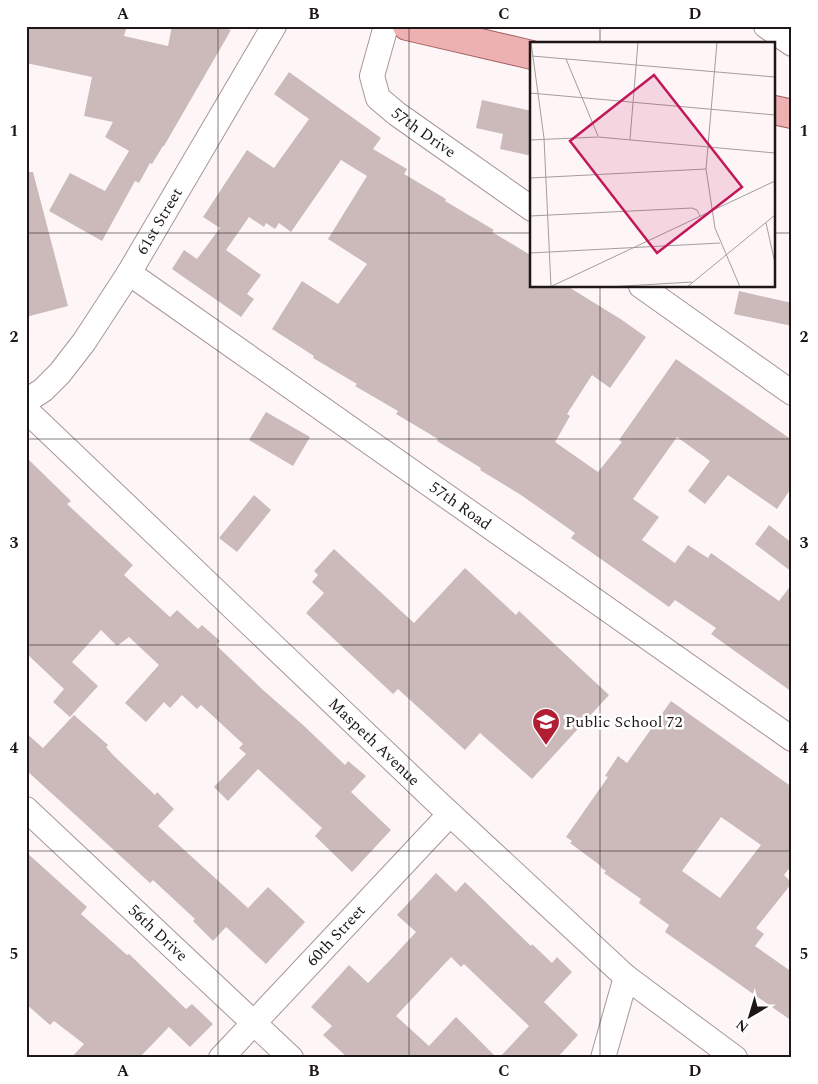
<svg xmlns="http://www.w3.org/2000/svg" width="818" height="1084" viewBox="0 0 818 1084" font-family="Spectral,serif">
  <rect width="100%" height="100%" fill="#fef6f6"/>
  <g fill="#ccb9b9" fill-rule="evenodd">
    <path d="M 26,26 L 127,26 L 124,36 L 168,46 L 172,26 L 217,26 L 231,30 L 164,146 L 163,146 L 152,164 L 150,163 L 139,183 L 135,181 L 102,241 L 49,211 L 70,173 L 105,191 L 129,151 L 105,137 L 113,122 L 84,116 L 92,77 L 26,63 Z"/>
    <path d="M 289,72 L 381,138 L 373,149 L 407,169 L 404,174 L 446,199 L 445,201 L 494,230 L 492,232 L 532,256 L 532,286 L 567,286 L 622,320 L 646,337 L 610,388 L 592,375 L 567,414 L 570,416 L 555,442 L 598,472 L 622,442 L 619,440 L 676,359 L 792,440 L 792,487 L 777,509 L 728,475 L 705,504 L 688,491 L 710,461 L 677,437 L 633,499 L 659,517 L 642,540 L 675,563 L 688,545 L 708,558 L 711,553 L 779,601 L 792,584 L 792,692 L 711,634 L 716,628 L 675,600 L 669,607 L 571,538 L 575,533 L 521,495 L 480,470 L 481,468 L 437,441 L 438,439 L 396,414 L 398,411 L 355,386 L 357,384 L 313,358 L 314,356 L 272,329 L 302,281 L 338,304 L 367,264 L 328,239 L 367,176 L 341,160 L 291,232 L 279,223 L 275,229 L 266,223 L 264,227 L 249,217 L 226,250 L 261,275 L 247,294 L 254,299 L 241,317 L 172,269 L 184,250 L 197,259 L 220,228 L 203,217 L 247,150 L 274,168 L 309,119 L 274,94 Z"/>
    <path d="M 482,100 L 532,111 L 532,156 L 500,149 L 503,134 L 476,128 Z"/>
    <path d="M 26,172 L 33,172 L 68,306 L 26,317 Z"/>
    <path d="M 739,291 L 792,303 L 792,326 L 734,314 Z"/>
    <path d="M 266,412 L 310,437 L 293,466 L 249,440 Z"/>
    <path d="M 26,457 L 71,501 L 67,504 L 133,565 L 124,575 L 170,617 L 177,610 L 198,629 L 202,625 L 220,641 L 216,645 L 263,690 L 303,725 L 345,765 L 348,761 L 366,776 L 351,792 L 391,830 L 352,872 L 315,836 L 322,828 L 258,769 L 228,801 L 214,787 L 246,754 L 239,748 L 243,744 L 201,705 L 197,709 L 182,695 L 170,708 L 164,702 L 146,722 L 125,703 L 159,665 L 129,637 L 117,646 L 101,630 L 72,662 L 98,686 L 70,717 L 53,702 L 64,689 L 26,653 Z"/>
    <path d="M 254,495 L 271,510 L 237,552 L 219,538 Z"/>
    <path d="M 769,525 L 792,543 L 792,572 L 755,544 Z"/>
    <path d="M 334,549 L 414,623 L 465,568 L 516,615 L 519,611 L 609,695 L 532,779 L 480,733 L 465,750 L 398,689 L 393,694 L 306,613 L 324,593 L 312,582 L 318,575 L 314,571 Z"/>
    <path d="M 671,701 L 792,787 L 792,865 L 784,875 L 792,883 L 756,928 L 764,934 L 755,946 L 792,972 L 792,1021 L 665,932 L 669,925 L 639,903 L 641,899 L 604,873 L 606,871 L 600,867 L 601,866 L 570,843 L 572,841 L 566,837 L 608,777 L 605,776 L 618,756 L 627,763 ZM 721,817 L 761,845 L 720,898 L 682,871 Z"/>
    <path d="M 74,715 L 108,745 L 106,747 L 114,756 L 155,795 L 157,792 L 174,809 L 158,826 L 248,908 L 268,887 L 305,922 L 266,964 L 226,927 L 213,941 L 193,921 L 195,919 L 153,880 L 150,883 L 26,770 L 26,733 L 43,748 Z"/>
    <path d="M 26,852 L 87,907 L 81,914 L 127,955 L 129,954 L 186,1009 L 192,1004 L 213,1024 L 190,1047 L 169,1027 L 139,1058 L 71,1058 L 84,1044 L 54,1021 L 50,1025 L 26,1004 Z"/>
    <path d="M 436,873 L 456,892 L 465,882 L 531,946 L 532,944 L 552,963 L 557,957 L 572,972 L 544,1002 L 578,1035 L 557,1058 L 499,1058 L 529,1026 L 464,964 L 461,967 L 451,957 L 396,1016 L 429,1046 L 456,1017 L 497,1058 L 348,1058 L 323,1035 L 332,1026 L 311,1007 L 349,965 L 368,983 L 393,957 L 416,932 L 397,915 Z"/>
  </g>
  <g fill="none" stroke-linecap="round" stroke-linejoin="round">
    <defs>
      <g id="minor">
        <path id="s1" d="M 386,26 L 372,76 L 378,98 L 397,114 L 532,209"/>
        <path d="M 766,26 L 792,44"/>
        <path id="s2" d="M 129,273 L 792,739"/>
        <path d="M 641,286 L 792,393"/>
        <path id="s3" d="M 26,401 L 43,390 L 60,373 L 84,342 L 129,273 L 274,26"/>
        <path id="s4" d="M 26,410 L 436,801 L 626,977 L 735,1058"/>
        <path id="s5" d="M 26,809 L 291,1058"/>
        <path id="s6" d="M 221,1058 L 450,814"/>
        <path d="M 603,1058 L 626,977"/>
      </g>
      <g id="major">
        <path d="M 407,26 L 532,55"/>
        <path d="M 774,110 L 792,114"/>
      </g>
    </defs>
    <use href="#minor" stroke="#a89695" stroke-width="26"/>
    <use href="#major" stroke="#9d595a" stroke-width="30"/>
    <use href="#minor" stroke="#fff" stroke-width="24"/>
    <use href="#major" stroke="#eeb1b2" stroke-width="28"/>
  </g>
  <path fill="none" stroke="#1e1717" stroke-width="1" stroke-opacity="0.55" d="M 218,26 L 218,1058M 409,26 L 409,1058M 600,26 L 600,44M 26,233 L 532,233M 774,233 L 792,233M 600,286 L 600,1058M 26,439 L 792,439M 26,645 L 792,645M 26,851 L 792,851"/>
  <defs>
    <symbol id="school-pin" viewBox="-11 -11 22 30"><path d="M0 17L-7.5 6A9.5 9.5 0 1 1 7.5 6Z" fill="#b11e34" stroke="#fff"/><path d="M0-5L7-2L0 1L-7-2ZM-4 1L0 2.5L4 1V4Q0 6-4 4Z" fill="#fff"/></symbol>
  </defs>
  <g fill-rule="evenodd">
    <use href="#school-pin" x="530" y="706" width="32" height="43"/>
  </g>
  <g text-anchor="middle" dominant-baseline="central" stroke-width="5" stroke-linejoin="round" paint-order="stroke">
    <g font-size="16" fill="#1e1717" stroke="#fff">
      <text stroke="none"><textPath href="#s1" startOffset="132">57th Drive</textPath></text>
      <text stroke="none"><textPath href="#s3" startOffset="226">61st Street</textPath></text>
      <text stroke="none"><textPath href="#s2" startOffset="405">57th Road</textPath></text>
      <text stroke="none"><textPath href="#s4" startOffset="481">Maspeth Avenue</textPath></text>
      <text stroke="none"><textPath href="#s5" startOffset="181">56th Drive</textPath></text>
      <text stroke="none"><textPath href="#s6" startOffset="168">60th Street</textPath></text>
    </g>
    <g font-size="16" fill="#1e1717" stroke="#fff" text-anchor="start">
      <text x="565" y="722">Public School 72</text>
    </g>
  </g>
  <g transform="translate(530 42)">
    <rect width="245" height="245" fill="#fef6f6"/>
    <path fill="none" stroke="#a49d9d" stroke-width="1" d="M 1,0 L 14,96 L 21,245M 187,0 L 176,127 L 185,186 L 210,245M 2,14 L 245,35M 36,17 L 68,94M 0,51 L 245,73M 100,97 L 108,0M 0,98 L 68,95 L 245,111M 0,136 L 176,127M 0,174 L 162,166 L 167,168 L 170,174M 236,181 L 245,221M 0,211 L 190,201M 20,245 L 245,139M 78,245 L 162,240M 157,245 L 245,173"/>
    <path fill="#c2185b" fill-opacity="0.15" stroke="#c2185b" stroke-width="2.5" d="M 124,33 L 212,145 L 127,211 L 40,99 Z"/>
    <rect width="245" height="245" fill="none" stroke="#1e1717" stroke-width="2.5"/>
  </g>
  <rect width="818" height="1084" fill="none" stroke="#ffffff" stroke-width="55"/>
  <g transform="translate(750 1016) rotate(218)" stroke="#ffffff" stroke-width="4" paint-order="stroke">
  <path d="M0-4L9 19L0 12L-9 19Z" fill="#1e1717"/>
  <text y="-8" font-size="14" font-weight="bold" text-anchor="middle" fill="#1e1717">N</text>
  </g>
  <rect x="28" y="28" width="762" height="1028" fill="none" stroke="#1e1717" stroke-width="2"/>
  <g font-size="16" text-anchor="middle" font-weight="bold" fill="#1e1717">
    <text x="123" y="19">A</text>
    <text x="314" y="19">B</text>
    <text x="504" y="19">C</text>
    <text x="695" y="19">D</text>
    <text x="14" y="136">1</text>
    <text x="804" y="136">1</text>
    <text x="14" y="342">2</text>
    <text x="804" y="342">2</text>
    <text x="14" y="548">3</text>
    <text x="804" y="548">3</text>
    <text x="14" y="753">4</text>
    <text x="804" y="753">4</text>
    <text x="14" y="959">5</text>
    <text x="804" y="959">5</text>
    <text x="123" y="1076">A</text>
    <text x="314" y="1076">B</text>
    <text x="504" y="1076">C</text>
    <text x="695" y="1076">D</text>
  </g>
</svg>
